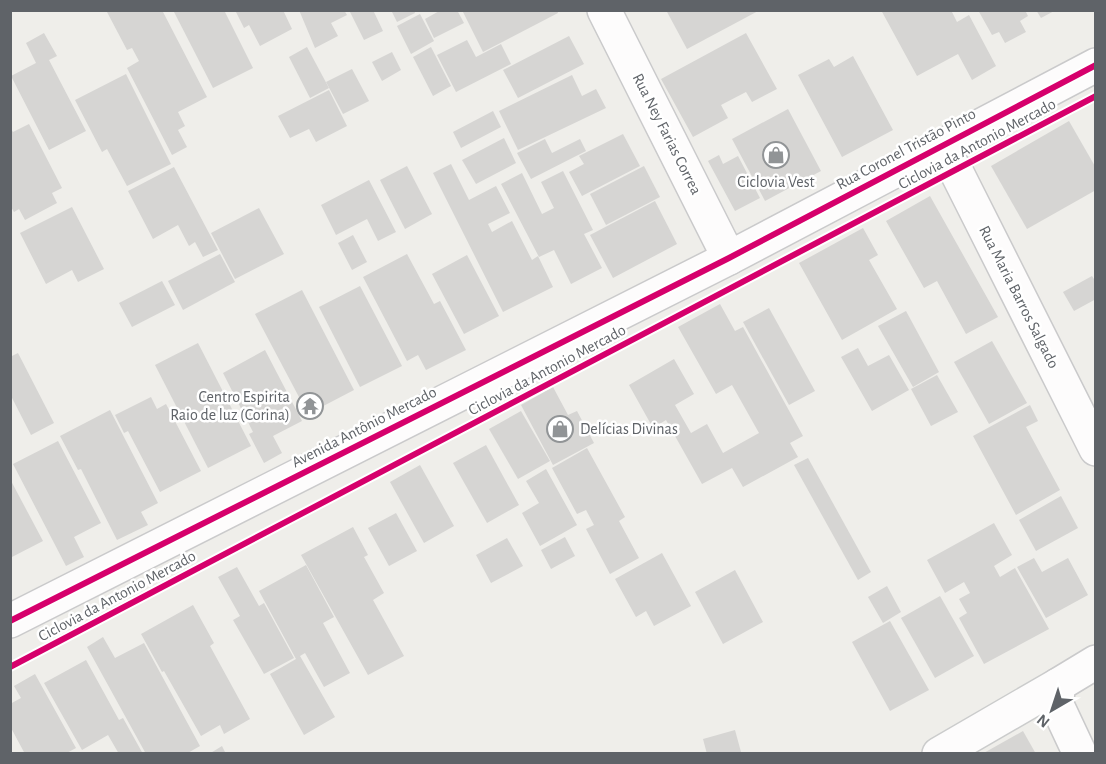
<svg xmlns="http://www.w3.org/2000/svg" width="1106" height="764" viewBox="0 0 1106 764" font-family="'Alegreya Sans',sans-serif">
  <rect width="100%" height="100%" fill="#efeeea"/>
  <g fill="#d6d5d3">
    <path d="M 111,10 L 162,10 L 207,97 L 178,112 L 185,126 L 178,130 L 187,147 L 172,155 L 127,68 L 139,61 L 132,48 L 127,50 L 107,12 Z"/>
    <path d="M 173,10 L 224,10 L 253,68 L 213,88 Z"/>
    <path d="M 235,10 L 283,10 L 292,29 L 260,46 L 249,25 L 244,28 Z"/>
    <path d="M 299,10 L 344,10 L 347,15 L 331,23 L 338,36 L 315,48 Z"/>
    <path d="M 349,10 L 373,10 L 383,31 L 364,40 Z"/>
    <path d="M 391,10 L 414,10 L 415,13 L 397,22 Z"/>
    <path d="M 441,10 L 457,10 L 464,23 L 434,38 L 425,19 Z"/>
    <path d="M 462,10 L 557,10 L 558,13 L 483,52 Z"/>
    <path d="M 666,10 L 760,10 L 687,49 Z"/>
    <path d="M 881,10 L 951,10 L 957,22 L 969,15 L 996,66 L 972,80 L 958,54 L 917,76 Z"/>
    <path d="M 978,10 L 1025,10 L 1028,16 L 1020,21 L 1026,32 L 1005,43 L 999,32 L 992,35 Z"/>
    <path d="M 1036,10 L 1056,10 L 1041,18 Z"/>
    <path d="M 420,14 L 434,41 L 411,54 L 397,26 Z"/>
    <path d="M 44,33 L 57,56 L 49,60 L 86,131 L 49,150 L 11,76 L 36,63 L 26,43 Z"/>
    <path d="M 746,33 L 777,89 L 752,102 L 746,92 L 721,105 L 728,118 L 693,137 L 661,79 Z"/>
    <path d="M 569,36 L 584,64 L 518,98 L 503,70 Z"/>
    <path d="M 467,40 L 476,57 L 501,44 L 511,64 L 456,92 L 437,55 Z"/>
    <path d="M 307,47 L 329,88 L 310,98 L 289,57 Z"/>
    <path d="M 431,47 L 451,86 L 433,96 L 413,57 Z"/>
    <path d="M 392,52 L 401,70 L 382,81 L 372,62 Z"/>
    <path d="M 853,56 L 893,130 L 842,157 L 798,75 L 829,59 L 834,67 Z"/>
    <path d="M 352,69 L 369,101 L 343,114 L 326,82 Z"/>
    <path d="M 126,74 L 171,164 L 127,186 L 107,149 L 102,152 L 75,100 Z"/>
    <path d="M 572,75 L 582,96 L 596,89 L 606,108 L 518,150 L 499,111 Z"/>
    <path d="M 329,90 L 347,126 L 316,142 L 309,129 L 290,138 L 278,116 Z"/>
    <path d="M 788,109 L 821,171 L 765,201 L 732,139 Z"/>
    <path d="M 493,111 L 501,127 L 461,148 L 453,132 Z"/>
    <path d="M 1069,121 L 1096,168 L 1096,190 L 1027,229 L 991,166 Z"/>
    <path d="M 29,124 L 62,188 L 52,193 L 57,203 L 25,220 L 19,209 L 14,212 L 10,205 L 10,128 L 13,132 Z"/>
    <path d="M 623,134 L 640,166 L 582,196 L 569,172 L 584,164 L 579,156 Z"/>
    <path d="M 504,138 L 516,163 L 476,184 L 462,160 Z"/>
    <path d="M 545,139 L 552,153 L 580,139 L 586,151 L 531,179 L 517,153 Z"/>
    <path d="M 719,155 L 723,164 L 738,156 L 760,198 L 735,211 L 708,161 Z"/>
    <path d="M 451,164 L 469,200 L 496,186 L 510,213 L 488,224 L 492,232 L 512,221 L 532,260 L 538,256 L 553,287 L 503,312 L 433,173 Z"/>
    <path d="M 407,166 L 432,214 L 405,229 L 380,180 Z"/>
    <path d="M 644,166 L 660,197 L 606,225 L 590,194 Z"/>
    <path d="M 174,167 L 218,250 L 203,257 L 195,242 L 189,246 L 178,225 L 153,239 L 128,191 Z"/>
    <path d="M 563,171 L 593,230 L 584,234 L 602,268 L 571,284 L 554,250 L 539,257 L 501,184 L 522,173 L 542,214 L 554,208 L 541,182 Z"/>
    <path d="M 369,180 L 396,232 L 378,241 L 367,219 L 336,235 L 321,205 Z"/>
    <path d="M 930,196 L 998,317 L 966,334 L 937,281 L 924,288 L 886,221 Z"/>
    <path d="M 655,201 L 677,244 L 613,278 L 590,235 Z"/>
    <path d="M 72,207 L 104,269 L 78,282 L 72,270 L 46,284 L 20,233 Z"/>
    <path d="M 259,208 L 284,254 L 235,279 L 211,233 Z"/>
    <path d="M 863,228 L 878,255 L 869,260 L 897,309 L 842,340 L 799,263 Z"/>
    <path d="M 353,235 L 367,262 L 352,270 L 338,243 Z"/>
    <path d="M 220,254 L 235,282 L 183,310 L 168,281 Z"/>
    <path d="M 407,254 L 434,304 L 440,301 L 466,350 L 426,370 L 418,355 L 407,361 L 363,277 Z"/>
    <path d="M 467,255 L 499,316 L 464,334 L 432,274 Z"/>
    <path d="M 1092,276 L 1096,282 L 1096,299 L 1074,311 L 1063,292 Z"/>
    <path d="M 162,281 L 175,305 L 132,327 L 119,303 Z"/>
    <path d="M 360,286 L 402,366 L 360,387 L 319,307 Z"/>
    <path d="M 302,290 L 354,390 L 308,414 L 255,314 Z"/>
    <path d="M 720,304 L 735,331 L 743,327 L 803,436 L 790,443 L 798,457 L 743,487 L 732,468 L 702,484 L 666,420 L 653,428 L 629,385 L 674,359 L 694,394 L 675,405 L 691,433 L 707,424 L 723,453 L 759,433 L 732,385 L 716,394 L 678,327 Z"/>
    <path d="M 769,308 L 815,391 L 789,405 L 743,322 Z"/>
    <path d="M 906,311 L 939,372 L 913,387 L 878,326 Z"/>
    <path d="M 992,341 L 1027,403 L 989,424 L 954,362 Z"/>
    <path d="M 198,343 L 251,446 L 208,468 L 155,365 Z"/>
    <path d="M 858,348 L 868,366 L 889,355 L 909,390 L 872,411 L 841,357 Z"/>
    <path d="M 265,350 L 302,421 L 273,436 L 282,453 L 264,463 L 249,434 L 253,432 L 223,373 Z"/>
    <path d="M 18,353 L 54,423 L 31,435 L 10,394 L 10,357 Z"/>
    <path d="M 937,375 L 958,412 L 931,426 L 911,389 Z"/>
    <path d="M 553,387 L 568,415 L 577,411 L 594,443 L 553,465 L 521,405 Z"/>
    <path d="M 151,397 L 157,409 L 166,404 L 201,471 L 160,492 L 128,431 L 124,433 L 115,415 Z"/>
    <path d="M 1030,405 L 1038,421 L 1026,427 L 1060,490 L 1016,515 L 973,436 Z"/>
    <path d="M 110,410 L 158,503 L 141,512 L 148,525 L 117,540 L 81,469 L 78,470 L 60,436 Z"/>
    <path d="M 521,411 L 550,461 L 518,479 L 489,429 Z"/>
    <path d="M 58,441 L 101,523 L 74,537 L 84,557 L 66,566 L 13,464 Z"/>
    <path d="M 486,445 L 519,505 L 487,523 L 453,463 Z"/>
    <path d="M 587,448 L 625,517 L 619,521 L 639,558 L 610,574 L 586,529 L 594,525 L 586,510 L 577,514 L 552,468 Z"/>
    <path d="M 808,458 L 871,572 L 858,580 L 794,465 Z"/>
    <path d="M 420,465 L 454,526 L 424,543 L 390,482 Z"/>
    <path d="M 546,469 L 577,525 L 540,546 L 522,513 L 539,503 L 526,481 Z"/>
    <path d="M 10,479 L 43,541 L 10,558 Z"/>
    <path d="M 1061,496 L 1078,528 L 1036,551 L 1019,520 Z"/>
    <path d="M 396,513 L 417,551 L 389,566 L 368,528 Z"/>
    <path d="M 994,523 L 1012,555 L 994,566 L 1000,577 L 1015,568 L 1049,629 L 984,664 L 959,618 L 967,613 L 959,599 L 970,593 L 964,582 L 945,593 L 927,560 Z"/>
    <path d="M 353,527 L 368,555 L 364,557 L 384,593 L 373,600 L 404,656 L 368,675 L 301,555 Z"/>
    <path d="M 565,537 L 575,556 L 551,569 L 541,550 Z"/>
    <path d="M 507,538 L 523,566 L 491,583 L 476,555 Z"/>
    <path d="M 662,553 L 691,606 L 654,626 L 646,611 L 636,617 L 615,579 Z"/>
    <path d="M 1034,558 L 1042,572 L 1068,558 L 1088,595 L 1046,618 L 1017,567 Z"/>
    <path d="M 306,565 L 334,617 L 323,623 L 350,673 L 324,687 L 305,653 L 300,656 L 335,717 L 304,735 L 270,674 L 296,659 L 259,591 Z"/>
    <path d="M 237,567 L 259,606 L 264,603 L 294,658 L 264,674 L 233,620 L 240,616 L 218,577 Z"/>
    <path d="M 735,570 L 763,622 L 723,644 L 695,592 Z"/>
    <path d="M 887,586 L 901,612 L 883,623 L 868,597 Z"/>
    <path d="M 940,596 L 974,656 L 935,678 L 901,618 Z"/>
    <path d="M 193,605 L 214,643 L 210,646 L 250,719 L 224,734 L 220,725 L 201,736 L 164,671 L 162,672 L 141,634 Z"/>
    <path d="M 890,621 L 929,690 L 890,711 L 852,642 Z"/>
    <path d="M 103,637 L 115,658 L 144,643 L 200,746 L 186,754 L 146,754 L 87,647 Z"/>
    <path d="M 86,660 L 119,720 L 123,718 L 143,754 L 119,754 L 108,735 L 82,750 L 44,683 Z"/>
    <path d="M 35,674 L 76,748 L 65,754 L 25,754 L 10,726 L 10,704 L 21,698 L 14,686 Z"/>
    <path d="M 735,730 L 741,752 L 707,754 L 703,739 Z"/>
    <path d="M 1023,731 L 1036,754 L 982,754 Z"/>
    <path d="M 222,746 L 226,754 L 209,754 Z"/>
  </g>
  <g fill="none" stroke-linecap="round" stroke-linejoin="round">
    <defs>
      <path id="street" d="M 939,754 L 1058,685"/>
      <g id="secondary">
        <path d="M 604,10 L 729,258"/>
        <path d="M 939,147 L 956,171 L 1096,449"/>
        <path d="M 10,621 L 729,258 L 1096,65"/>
        <path d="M 1080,754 L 1057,705 L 1058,685 L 1096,662"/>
      </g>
    </defs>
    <use href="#street" stroke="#cbcccc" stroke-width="36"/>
    <use href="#secondary" stroke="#cacacb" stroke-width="36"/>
    <use href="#street" stroke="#fdfcfc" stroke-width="33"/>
    <use href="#secondary" stroke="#fdfcfc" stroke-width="33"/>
    <defs>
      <g id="cycleway">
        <path d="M 10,621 L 729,258 L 1096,65"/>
        <path d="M 10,667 L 1096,96"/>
      </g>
    </defs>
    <use href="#cycleway" stroke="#fff" stroke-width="10"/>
    <use href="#cycleway" stroke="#d6006c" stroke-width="6"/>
  </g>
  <defs>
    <symbol id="shop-ring" viewBox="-11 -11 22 22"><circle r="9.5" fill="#fff" stroke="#919496" stroke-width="1.5"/><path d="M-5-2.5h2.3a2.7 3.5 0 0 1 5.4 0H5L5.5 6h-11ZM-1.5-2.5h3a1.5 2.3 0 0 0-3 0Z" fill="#919496"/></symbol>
    <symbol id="temple-ring" viewBox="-11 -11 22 22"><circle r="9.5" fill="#fff" stroke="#919496" stroke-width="1.5"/><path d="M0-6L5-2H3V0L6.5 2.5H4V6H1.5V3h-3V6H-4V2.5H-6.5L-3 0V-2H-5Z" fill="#919496"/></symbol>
  </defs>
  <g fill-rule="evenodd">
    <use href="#shop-ring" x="761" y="140" width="30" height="30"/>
    <use href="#temple-ring" x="295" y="391" width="30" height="30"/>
    <use href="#shop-ring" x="545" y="414" width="30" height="30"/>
  </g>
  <g text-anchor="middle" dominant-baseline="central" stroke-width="5" stroke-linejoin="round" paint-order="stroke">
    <g font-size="16" fill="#5f6368" stroke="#fff">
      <text transform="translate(667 134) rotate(63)">Rua Ney Farias Correa</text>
      <text transform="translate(977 144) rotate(-28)">Ciclovia da Antonio Mercado</text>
      <text transform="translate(906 149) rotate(-28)">Rua Coronel Tristão Pinto</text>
      <text transform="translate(1019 297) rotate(63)">Rua Maria Barros Salgado</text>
      <text transform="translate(547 370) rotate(-28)">Ciclovia da Antonio Mercado</text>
      <text transform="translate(364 427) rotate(-27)">Avenida Antônio Mercado</text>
      <text transform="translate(117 596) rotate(-28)">Ciclovia da Antonio Mercado</text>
    </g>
    <g font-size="16" fill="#5f6368" stroke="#fff">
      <text x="776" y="182">Ciclovia Vest</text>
      <text x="290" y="397" text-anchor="end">Centro Espirita<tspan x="290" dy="18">Raio de luz (Corina)</tspan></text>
      <text x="580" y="429" text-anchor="start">Delícias Divinas</text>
    </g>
  </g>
  <rect width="1106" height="764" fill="none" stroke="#5f6368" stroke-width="24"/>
  <g transform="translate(1052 710) rotate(219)" stroke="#ffffff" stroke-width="4.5" paint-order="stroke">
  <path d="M0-4.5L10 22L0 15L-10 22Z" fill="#5f6368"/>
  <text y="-9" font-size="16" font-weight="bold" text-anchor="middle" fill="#5f6368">N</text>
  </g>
</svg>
